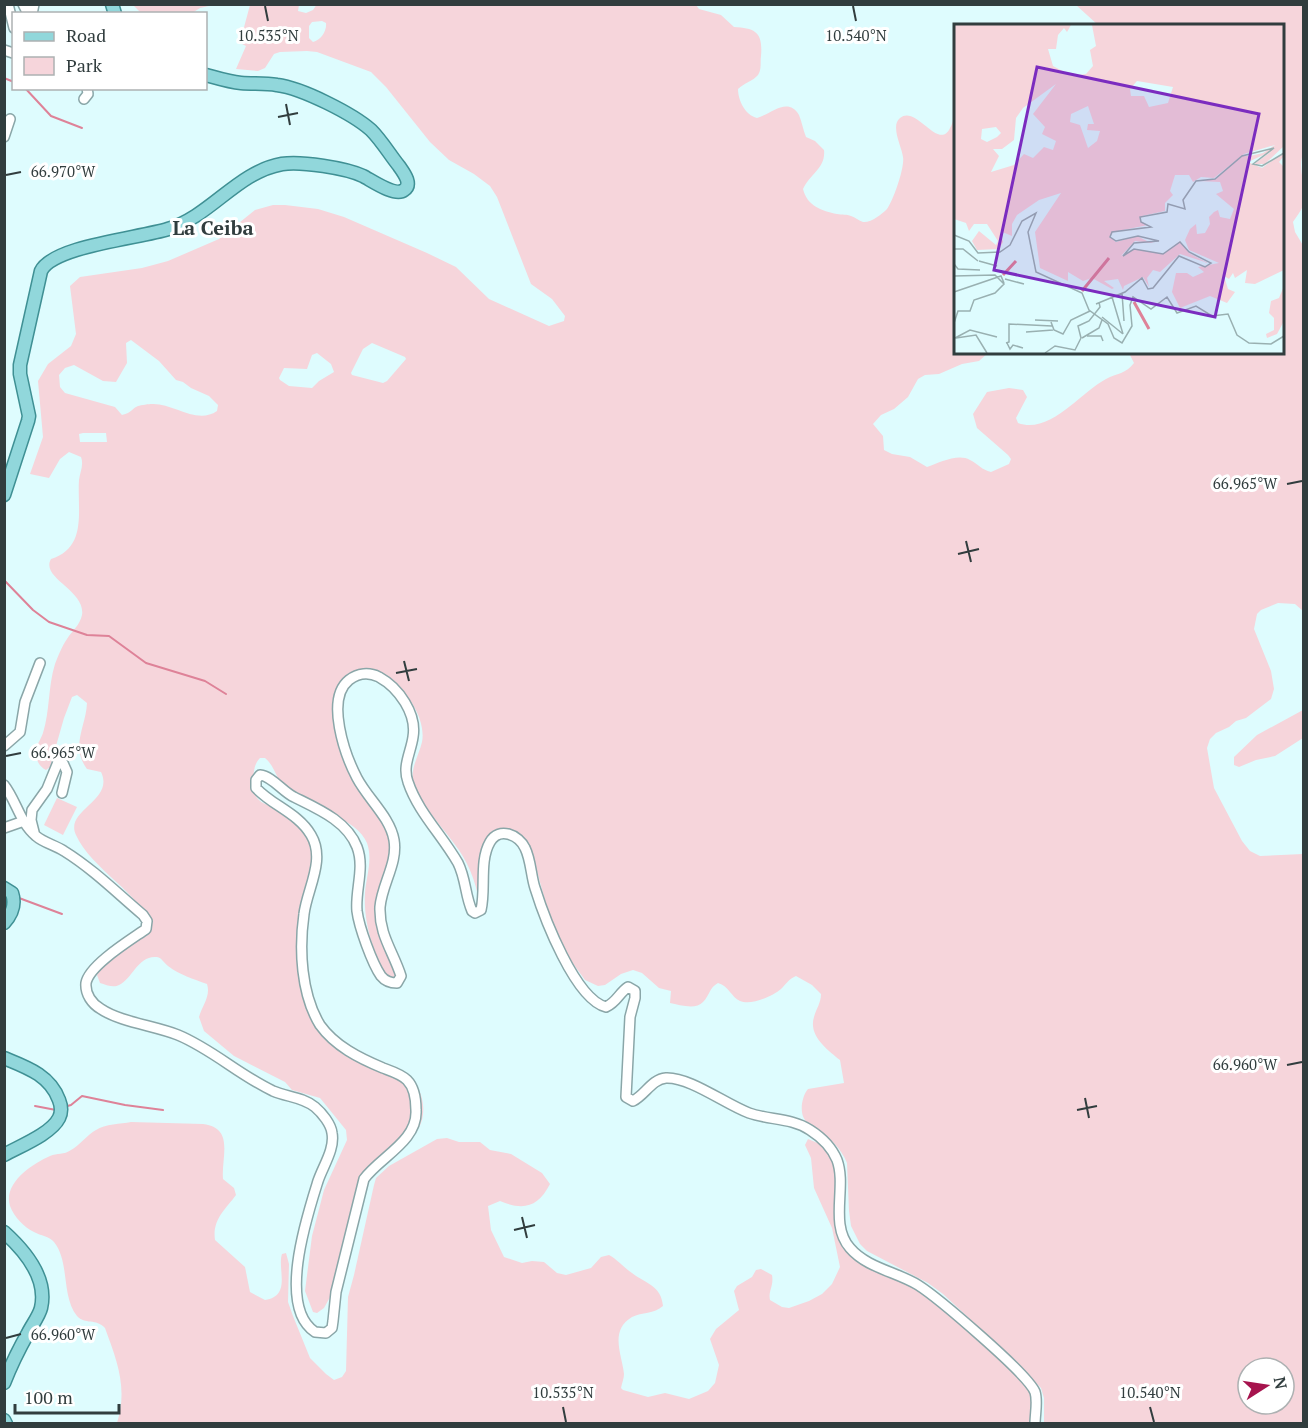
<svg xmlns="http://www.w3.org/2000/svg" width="1308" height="1428" viewBox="0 0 1308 1428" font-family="'PT Serif',serif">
  <rect width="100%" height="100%" fill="#defcfe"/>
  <g fill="#f6d5db" fill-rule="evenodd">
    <path d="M 317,4 L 696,5 L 699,9 L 721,15 L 734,27 C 756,28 763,33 761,56 C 760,62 762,69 758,75 C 753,81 744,83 738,89 C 738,100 745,115 757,118 C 771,114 788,96 799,115 C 802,122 803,130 806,137 L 815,141 L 824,150 C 826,168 810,174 803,189 C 807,206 822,211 837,214 C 842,215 847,214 851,216 C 855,217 859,221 863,222 C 871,223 882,214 887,209 C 893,201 905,167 903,157 C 902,147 890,126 900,118 C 916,104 939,152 950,128 C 953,124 954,116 955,111 L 956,352 L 988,353 L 979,361 L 962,364 L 939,374 L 925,375 L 918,379 L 908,397 L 894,409 L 881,415 L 873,424 L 883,436 L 884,450 L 892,454 L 910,457 L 927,467 C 939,463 958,453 970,460 C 978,464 982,470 991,472 L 1009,464 L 1011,459 L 1008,455 L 977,428 L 973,414 L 987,392 L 1009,388 L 1023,390 L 1027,397 L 1016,418 L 1018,423 C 1050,435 1081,392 1106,379 C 1117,373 1126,374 1134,363 L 1129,353 L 1282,352 L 1282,26 L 1098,25 L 1076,5 L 1303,5 L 1304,151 C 1296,169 1308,186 1303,205 C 1302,210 1296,217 1293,222 L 1295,232 L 1304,247 L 1303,611 L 1295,604 L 1278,603 L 1261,610 L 1257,614 L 1254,629 L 1271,671 L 1274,689 L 1271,699 L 1246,718 L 1236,721 L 1229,727 L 1216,733 L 1210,739 L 1207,748 L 1214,788 L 1242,841 L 1250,851 L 1260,856 L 1303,854 L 1303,1423 L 1044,1423 L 1044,1398 L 1041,1388 L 999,1346 L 943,1294 L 928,1283 L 867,1251 L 860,1244 L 851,1226 L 849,1211 L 847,1163 C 841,1148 830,1138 816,1129 C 813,1126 807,1124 805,1120 C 799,1112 802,1096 808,1089 L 844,1083 L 840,1060 C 828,1050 808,1036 814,1017 C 816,1009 821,1003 821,994 L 812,985 L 796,976 C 789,979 786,984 781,989 C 773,996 751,1006 740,1001 C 731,997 729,986 718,983 C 709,988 710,995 703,1002 C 696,1010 680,1005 670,1003 L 671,991 L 659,988 L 642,973 L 633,970 L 621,974 L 605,985 L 598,986 L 585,980 L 566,954 L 551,922 L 530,846 L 520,837 L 507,832 L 492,842 L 479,897 L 478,896 C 468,845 436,830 416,790 C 407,772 418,759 422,742 C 426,721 410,694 392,683 C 383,679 370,677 361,674 L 342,686 L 340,742 L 396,837 L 379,903 L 402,975 L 403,982 L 400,987 L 395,987 C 375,963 363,924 365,893 C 366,877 373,860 367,843 C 358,819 308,806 288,791 C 277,783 276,767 265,758 L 260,758 C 254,764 254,771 253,780 C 251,808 273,803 289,815 C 299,822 307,833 316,842 L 303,933 L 307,991 L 327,1040 L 344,1055 L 413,1082 C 424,1092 427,1116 418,1129 L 371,1169 L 335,1288 L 324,1308 L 317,1313 L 313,1312 L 305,1291 L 312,1236 L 324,1190 L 347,1140 L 346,1130 L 320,1098 L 292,1090 L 285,1082 L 234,1056 L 204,1031 L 199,1017 C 202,1006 211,996 207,984 C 193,979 180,975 168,966 C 163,962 162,958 157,957 C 138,955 133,978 119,985 C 114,988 106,985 100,983 L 97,975 L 105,964 L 152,928 C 141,893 91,869 76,835 C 64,810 115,801 101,772 L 87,769 C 70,746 86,727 87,703 L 77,695 L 72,697 L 64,718 L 50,767 L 46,770 C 40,767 37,762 36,755 C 35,747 40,741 43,733 C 50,711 48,686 55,664 C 58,656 62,646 67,639 C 72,631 80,625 82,615 C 86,590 40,578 51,559 C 88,547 77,510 79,480 C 80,472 84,465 81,457 L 69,452 L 60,459 L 49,478 L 30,474 L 43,437 L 38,381 L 48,364 L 71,346 L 76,334 L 70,286 L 80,277 L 142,268 L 168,261 L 219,239 L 255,210 L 273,205 L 285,205 L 318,209 L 344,217 L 427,253 L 456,267 L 489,299 L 549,326 L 564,321 L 565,316 L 552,299 L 531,284 L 497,197 L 490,186 L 474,174 L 449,160 L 430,142 L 386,87 L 371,72 L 317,52 L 307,51 L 280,52 L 274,54 L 265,68 L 258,71 L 236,69 L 246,46 L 238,42 L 243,31 L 250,5 L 299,5 L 298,11 L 306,13 L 313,10 ZM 322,21 L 326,23 C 327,31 321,40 313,42 L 309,38 L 309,26 L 312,22 ZM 131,340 L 159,361 L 176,380 L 183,382 L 191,388 L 209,396 L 218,405 L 217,411 C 197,425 173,403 152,404 C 149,404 141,405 138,406 C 132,408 132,413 122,415 L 115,407 L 65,393 L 60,387 L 59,375 L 65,368 L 74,365 L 103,381 L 116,382 L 127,363 L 126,343 ZM 372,343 L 405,357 L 406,359 L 387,381 L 383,383 L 352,375 L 351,373 L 363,349 ZM 317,353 L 331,364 L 334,372 L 319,381 L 312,388 L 289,386 L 280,380 L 279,378 L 284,368 L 307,369 L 312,355 ZM 83,433 L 106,433 L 107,442 L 80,442 L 79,434 ZM 1248,1368 L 1284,1368 L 1284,1404 L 1248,1404 Z"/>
    <path d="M 133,5 L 213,5 L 200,8 L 192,13 L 141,13 Z"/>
    <path d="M 1303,710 L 1303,738 L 1275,756 L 1256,760 L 1239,767 L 1234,765 L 1234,757 L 1257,735 Z"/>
    <path d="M 57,798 L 77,807 L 63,835 L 44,825 Z"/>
    <path d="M 131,1122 L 203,1124 C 235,1128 221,1157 223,1179 L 234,1188 L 236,1195 C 226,1209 212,1219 215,1240 L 245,1267 L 250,1292 L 265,1300 C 292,1296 277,1269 282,1254 L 286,1253 L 289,1264 L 288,1302 L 293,1316 L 310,1358 L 326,1374 L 334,1380 L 342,1377 L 346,1371 L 348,1297 L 354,1275 L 374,1185 L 376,1178 L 389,1166 L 437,1139 L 447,1138 L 459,1142 L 480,1142 L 490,1150 L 511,1154 L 542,1173 L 550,1184 C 538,1207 524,1211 500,1201 L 488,1206 L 491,1230 L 504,1257 L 522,1263 L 532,1261 L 544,1262 L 557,1273 L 566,1275 L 591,1268 L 601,1257 L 609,1255 C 618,1260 623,1267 632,1273 C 646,1284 661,1285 663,1306 C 654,1314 642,1312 632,1317 C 609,1331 622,1354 624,1374 C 624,1378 622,1383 621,1388 L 623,1390 L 648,1397 L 665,1393 L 689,1399 L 708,1391 L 715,1383 L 719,1365 L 710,1339 L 716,1329 L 739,1310 L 734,1291 L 737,1286 L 752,1277 L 756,1270 L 761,1269 L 772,1275 C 774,1286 768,1291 770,1300 L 782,1307 L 789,1308 L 809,1301 L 822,1294 L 832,1284 L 840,1267 L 832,1228 L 814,1188 L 811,1158 L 805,1145 L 808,1139 L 820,1144 L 835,1159 L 842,1222 L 849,1249 L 924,1291 L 1022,1379 L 1033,1392 L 1038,1423 L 117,1423 C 128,1388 117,1361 105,1328 C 96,1318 85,1325 77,1316 C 61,1296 70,1262 54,1242 C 49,1236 41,1236 34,1232 C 24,1227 14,1217 10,1206 C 3,1183 32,1164 50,1156 C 57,1153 64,1155 71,1150 C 80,1145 87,1135 96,1130 C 105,1124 121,1124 131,1122 Z"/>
  </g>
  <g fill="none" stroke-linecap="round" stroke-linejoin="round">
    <g stroke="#de8298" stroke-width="2">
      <path d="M 4,78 L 14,82"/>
      <path d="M 25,88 L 51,116 L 82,128"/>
      <path d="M 4,580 L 33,610 L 49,622 L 87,635 L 109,636 L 146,663 L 205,681 L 226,694"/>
      <path d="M 19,898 L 62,914"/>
      <path d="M 35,1106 L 56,1110"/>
      <path d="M 64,1107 L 71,1105 L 82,1096 L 125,1105 L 163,1110"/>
    </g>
    <defs>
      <g id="minor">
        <path d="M 8,4 L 14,28"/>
        <path d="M 23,4 L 28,14"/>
        <path d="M 32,14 L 34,4"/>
        <path d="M 4,50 L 13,53"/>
        <path d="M 84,99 L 88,94 L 87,88"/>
        <path d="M 4,137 L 10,119"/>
        <path d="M 4,746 L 20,732 L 25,702 L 40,663"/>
        <path d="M 4,785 C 16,800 20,823 36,836 C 44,843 55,845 64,851 C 93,869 117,893 143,915 L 147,921 L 146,929 C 132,939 89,965 86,983 C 85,994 92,1004 101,1009 C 120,1022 156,1026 178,1035 C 212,1049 239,1075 273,1091 C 287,1097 303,1097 315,1107 C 322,1113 331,1124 332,1133 C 335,1149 323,1166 318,1181 C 307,1216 277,1307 315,1332 L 326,1333 L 332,1328 L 333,1321 L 336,1292 L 364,1179 C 380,1157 418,1141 416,1110 C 416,1100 414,1087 407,1080 C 401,1074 391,1071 383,1068 C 359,1058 335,1046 320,1025 C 301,994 299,949 304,914 C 307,889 326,860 311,835 C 298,813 273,806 256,788 L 256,780 L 260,775 C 272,776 283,792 294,797 C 318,809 347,821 357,847 C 365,868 355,890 357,911 C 359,927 372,963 381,976 C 385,981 391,983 397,983 L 401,976 C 393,951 379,935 380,907 C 382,884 398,863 394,840 C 390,817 368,799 357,778 C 345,755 325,699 349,680 C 358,673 369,672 379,677 C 399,688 417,714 413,737 C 411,752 402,766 408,782 C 418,812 442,835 458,863 C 466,879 465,895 472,911 L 475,913 L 481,910 C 486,889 479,861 490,842 C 499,826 519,835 525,848 C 531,860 531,876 535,888 C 544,917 575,999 606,1007 C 617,1002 619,993 628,987 L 635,991 L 635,998 L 630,1017 L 626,1097 L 633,1101 C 645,1095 652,1079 666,1078 C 690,1077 725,1104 749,1113 C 769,1120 792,1118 810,1130 C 821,1137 832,1148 837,1160 C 847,1187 829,1224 850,1248 C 867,1268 897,1272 918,1285 C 937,1297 1028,1374 1035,1392 C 1038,1401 1035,1414 1035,1424"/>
        <path d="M 4,828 L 24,821"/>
        <path d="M 34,832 L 31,820 L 32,810 L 47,789 L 58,762 L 63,763 L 67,772 L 62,793"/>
      </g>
      <g id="major">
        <path d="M 112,4 L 115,14"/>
        <path d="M 4,495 L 28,421 L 29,416 L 20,374 L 20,365 L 41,271 C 53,246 140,238 168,229 C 211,216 237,172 282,164 C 301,161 346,168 363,176 C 371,180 395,197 404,190 C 413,184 403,172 399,166 C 390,155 382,141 371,130 C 353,114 302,88 277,85 C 265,83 253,84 241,83 C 229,82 217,78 206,75"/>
        <path d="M 4,888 L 12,893 C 16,905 12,914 4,923"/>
        <path d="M 4,1058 C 26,1067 50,1075 59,1100 C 61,1105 62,1112 59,1118 C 51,1134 20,1146 4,1155"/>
        <path d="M 4,1232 C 24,1250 48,1278 41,1308 C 39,1316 32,1325 28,1333 C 19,1349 11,1365 4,1383"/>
        <path d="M 4,1420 L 6,1424"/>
      </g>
    </defs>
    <use href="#minor" stroke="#8aa6a8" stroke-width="12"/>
    <use href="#major" stroke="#3f9094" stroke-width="15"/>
    <use href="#minor" stroke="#fff" stroke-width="9"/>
    <use href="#major" stroke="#91d7db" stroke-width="12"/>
  </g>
  <path fill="none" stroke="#313d3e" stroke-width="2" d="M 265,6 L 268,21M 853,6 L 856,21M 286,104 L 290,125M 278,117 L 298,113M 6,175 L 21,172M 1287,484 L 1302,481M 966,541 L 971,562M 958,554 L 979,549M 404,661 L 409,681M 396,673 L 417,669M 6,756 L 21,753M 1287,1065 L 1302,1062M 1085,1098 L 1089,1118M 1077,1110 L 1097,1106M 522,1217 L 527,1238M 514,1230 L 535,1225M 6,1338 L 21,1334M 563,1407 L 566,1422M 1150,1407 L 1154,1422"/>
  <g text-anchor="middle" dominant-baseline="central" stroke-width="6" stroke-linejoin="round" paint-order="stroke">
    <g font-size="20" font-weight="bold" fill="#313d3e" stroke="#fff">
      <text x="213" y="227">La Ceiba</text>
    </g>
  </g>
  <g transform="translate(954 24)">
    <rect width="330" height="330" fill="#defcfe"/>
    <path d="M 0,1 L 117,1 L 113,8 L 110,4 L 104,11 L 102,25 L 94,25 L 99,42 L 118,52 L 132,50 L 139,42 L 136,26 L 142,22 L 138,1 L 330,1 L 330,122 L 311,140 L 300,140 L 318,127 L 294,138 L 308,144 L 330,128 L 330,141 L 329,133 L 325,138 L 330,143 L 330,246 L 301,260 L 291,259 L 293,246 L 281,254 L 279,249 L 275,255 L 270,252 L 274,265 L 281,268 L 273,279 L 256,272 L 226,284 L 218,268 L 222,249 L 233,249 L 239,253 L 250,248 L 244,243 L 265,239 L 235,226 L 231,216 L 236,205 L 242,200 L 243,210 L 251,209 L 256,200 L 255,193 L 260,188 L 264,186 L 266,193 L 276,195 L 280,185 L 262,170 L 269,167 L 266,158 L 244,157 L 262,155 L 288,132 L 296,132 L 309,129 L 321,121 L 290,130 L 260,154 L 247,153 L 239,158 L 235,151 L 221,151 L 216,167 L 219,171 L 211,179 L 211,187 L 188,192 L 186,197 L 194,201 L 159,208 L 156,213 L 162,218 L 183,212 L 195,218 L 206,216 L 197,219 L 181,217 L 167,232 L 181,225 L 209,230 L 226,217 L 235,229 L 254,239 L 226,230 L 206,248 L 199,246 L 193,254 L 195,263 L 189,253 L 170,262 L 169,266 L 164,255 L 150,257 L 160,264 L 158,265 L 138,254 L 129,257 L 114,248 L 114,257 L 86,244 L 81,208 L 107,169 L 85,176 L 63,191 L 58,200 L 58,212 L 46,207 L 49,218 L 45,225 L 23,226 L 18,217 L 25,207 L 42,221 L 44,217 L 33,200 L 20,200 L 15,207 L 12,199 L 0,195 ZM 183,57 L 219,63 L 214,79 L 195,83 L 190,72 L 177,72 L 176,65 ZM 102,60 L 79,90 L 91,103 L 88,110 L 102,117 L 99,126 L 90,123 L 79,134 L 70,130 L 60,141 L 37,148 L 45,132 L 39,125 L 48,125 L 60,116 L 62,94 L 69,84 ZM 134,82 L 140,100 L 134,100 L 133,106 L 146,107 L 143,117 L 134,124 L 126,101 L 116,98 L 117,90 ZM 42,103 L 47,109 L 43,113 L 33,118 L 27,115 L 28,105 ZM 330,262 L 330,297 L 323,310 L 313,314 L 312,310 L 320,306 L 320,294 L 315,289 L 317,277 L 325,274 Z" fill="#f6d5db" fill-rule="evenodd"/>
    <path fill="none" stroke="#de8298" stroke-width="3" d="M 49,251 L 62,237M 128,267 L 155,234M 180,278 L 195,305"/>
    <path fill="none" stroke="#99b0b1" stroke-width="1.5" d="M 0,211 L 15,217 L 24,229 L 46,228 L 56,221 L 68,197 L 82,189 L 74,208 L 82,248 L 128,269 L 135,286 L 154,300 L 160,314 L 168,319 L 178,302 L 176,281 L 179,273 L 197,285 L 213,273 L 223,289 L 242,282 L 258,292 L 274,290 L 283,311 L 295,319 L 317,320 L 330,312M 1,225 L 9,225 L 24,237M 25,237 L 43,242M 0,240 L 4,245 L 26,246M 0,252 L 41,251 L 50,260 L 41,269 L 20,276 L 16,287 L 4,287 L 0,299M 51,255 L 70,260M 0,268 L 47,252 L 50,259M 168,269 L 170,297M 158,273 L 169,310M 142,280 L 171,268 L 188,254 L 194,265 L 199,264 L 225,232 L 251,243 L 257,239 L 235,228 L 226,218 L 209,230 L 180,225 L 169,232 L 180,219 L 205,217 L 184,212 L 162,217 L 156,213 L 158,208 L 197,203 L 187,198 L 186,193 L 213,188 L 214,180 L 231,185 L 229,176 L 242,157 L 261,155 L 288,132 L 320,124 L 299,140 L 308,142 L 330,129M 148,293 L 169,310M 81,296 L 104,297M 97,298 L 100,306 L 109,310 L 117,296 L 136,287M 72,308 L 99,306M 133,312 L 147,312 L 149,317M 1,314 L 16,306 L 43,313M 2,314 L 22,311 L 33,329M 128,314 L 145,304 L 148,296M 52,319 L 55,318 L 55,300 L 98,302M 53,319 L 56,325 L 59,321 L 69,324M 91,329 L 101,322 L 121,326 L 127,314 L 124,302 L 135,297 L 146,283 L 145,278"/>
    <path fill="#7b2cbf" fill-opacity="0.15" stroke="#7b2cbf" stroke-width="3" d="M 83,43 L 305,90 L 261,293 L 40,246 Z"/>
    <rect width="330" height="330" fill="none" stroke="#313d3e" stroke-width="3"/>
  </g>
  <g font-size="15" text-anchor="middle" fill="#313d3e" stroke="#fff" stroke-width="6" stroke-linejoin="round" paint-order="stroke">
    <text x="268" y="41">10.535°N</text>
    <text x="856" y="41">10.540°N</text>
    <text x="63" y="177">66.970°W</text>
    <text x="1245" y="489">66.965°W</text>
    <text x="63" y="758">66.965°W</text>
    <text x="1245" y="1070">66.960°W</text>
    <text x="63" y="1340">66.960°W</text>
    <text x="563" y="1398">10.535°N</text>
    <text x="1150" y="1398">10.540°N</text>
  </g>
  <rect width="1308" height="1428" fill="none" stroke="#313d3e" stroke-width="12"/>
  <rect x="12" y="12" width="195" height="78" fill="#ffffff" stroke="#adb1b2" stroke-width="1.5"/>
  <rect x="24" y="32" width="30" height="9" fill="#91d7db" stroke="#adb1b2" stroke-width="1.5"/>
  <text x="66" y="42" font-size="18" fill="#313d3e">Road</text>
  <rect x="24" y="57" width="30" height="18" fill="#f6d5db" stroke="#adb1b2" stroke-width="1.5"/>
  <text x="66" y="72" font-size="18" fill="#313d3e">Park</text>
  <g transform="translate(1266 1386) rotate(78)"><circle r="28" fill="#ffffff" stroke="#adb1b2" stroke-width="1.5"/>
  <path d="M0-4.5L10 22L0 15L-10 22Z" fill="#a6134d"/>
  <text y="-9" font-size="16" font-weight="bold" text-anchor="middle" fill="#313d3e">N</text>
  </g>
  <path d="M15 1404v9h104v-9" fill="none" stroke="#313d3e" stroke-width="3"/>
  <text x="24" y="1404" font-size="18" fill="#313d3e" stroke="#ffffff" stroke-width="4.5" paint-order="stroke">100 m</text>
</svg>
